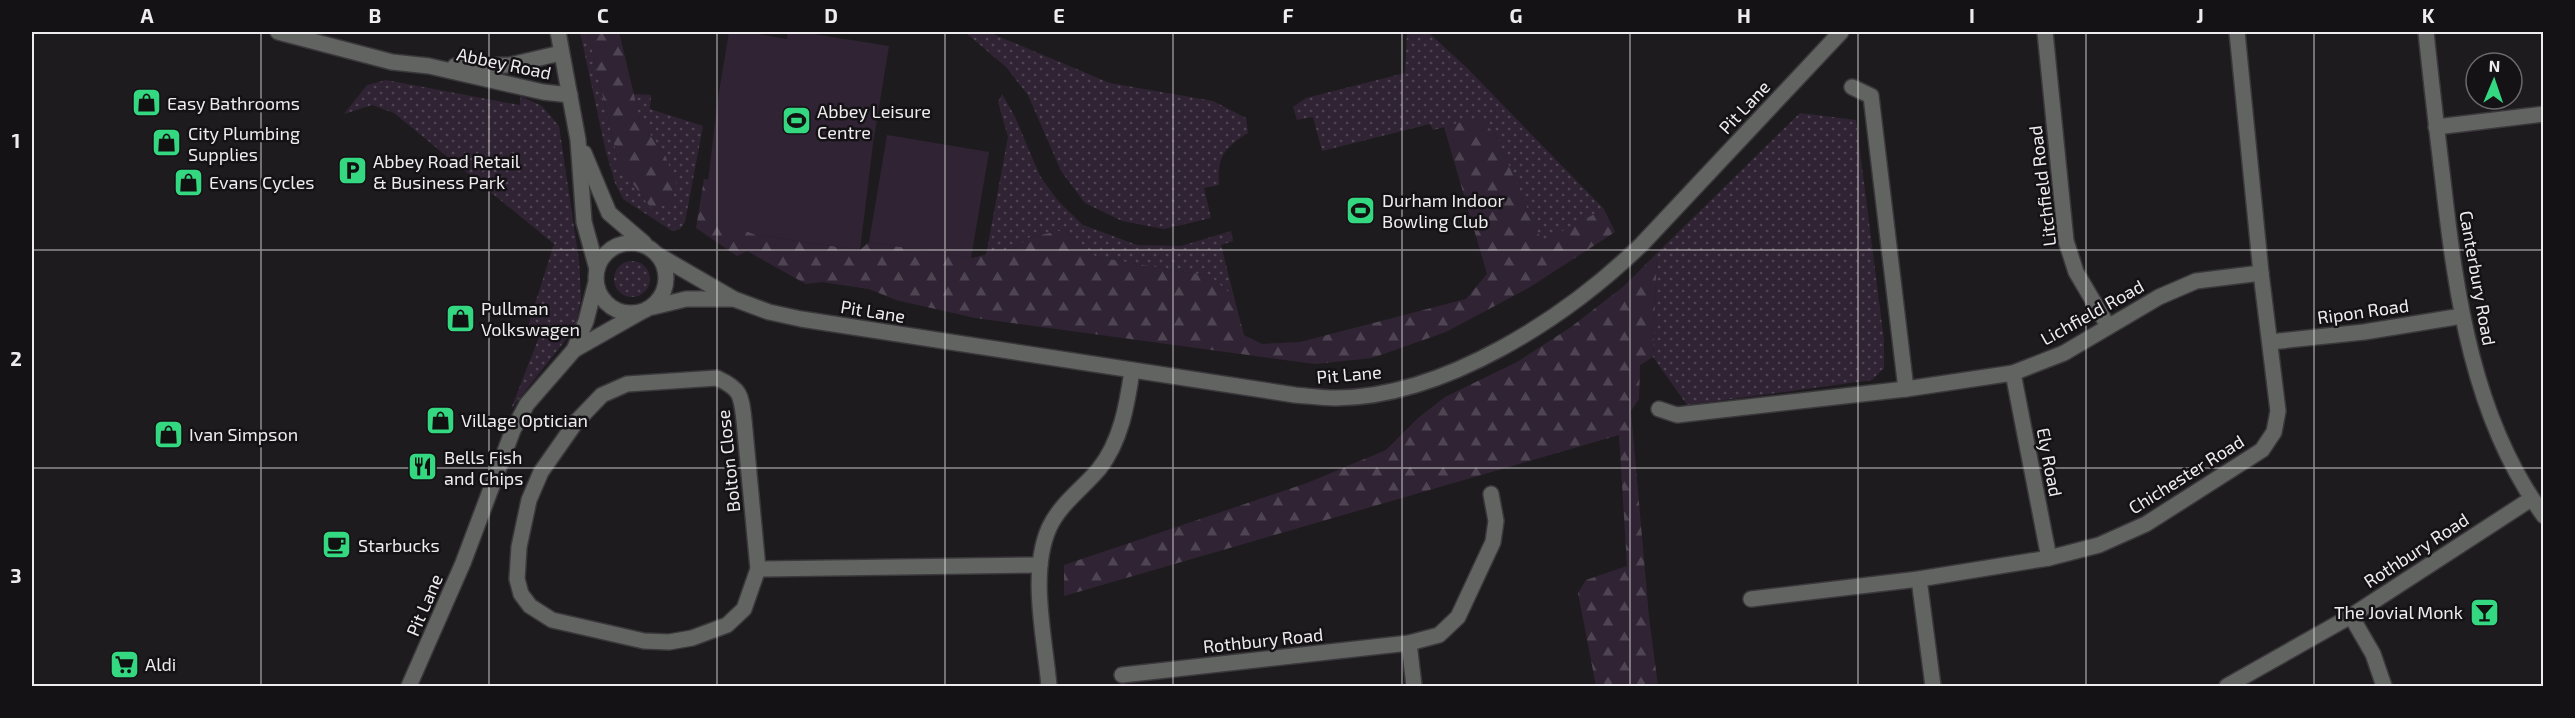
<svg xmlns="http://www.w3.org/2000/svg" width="2575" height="718" viewBox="0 0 2575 718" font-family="'Exo 2',sans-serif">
  <defs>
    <pattern id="grass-dots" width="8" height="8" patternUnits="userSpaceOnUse" patternTransform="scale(1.5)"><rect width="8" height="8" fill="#302434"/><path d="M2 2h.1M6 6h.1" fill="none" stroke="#4e4452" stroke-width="1.8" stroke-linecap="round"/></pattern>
    <pattern id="forest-firs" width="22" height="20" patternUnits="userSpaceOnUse" patternTransform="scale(1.5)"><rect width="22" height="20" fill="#302434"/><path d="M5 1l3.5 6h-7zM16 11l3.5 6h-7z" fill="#4e4452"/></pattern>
  </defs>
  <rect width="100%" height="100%" fill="#1e1b1f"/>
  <g fill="url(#grass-dots)">
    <path d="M 580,32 L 588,32 L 619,165 L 651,208 L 665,155 L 640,120 L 633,94 L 651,95 L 650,109 L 703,126 L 685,222 L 680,229 L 672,231 L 623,199 L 615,183 L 606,152 Z"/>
    <path d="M 965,32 L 988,32 L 1110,83 L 1213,101 L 1246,118 L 1248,133 C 1225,147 1217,156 1219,185 L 1204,188 L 1211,218 L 1164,229 L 1122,221 L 1085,203 L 1061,171 L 1028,95 L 1006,67 Z"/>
    <path d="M 1407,32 L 1428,32 L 1467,68 L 1604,209 L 1542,243 L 1496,136 L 1480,118 L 1433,130 L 1430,124 L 1322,151 L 1313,117 L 1297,120 L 1293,107 L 1306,98 L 1405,73 Z"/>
    <path d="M 386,80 L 520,105 L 520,96 L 542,106 L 559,126 L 579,260 L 581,299 L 575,328 L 511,409 L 539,337 L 526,333 L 554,244 L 394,113 L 372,105 L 344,114 L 367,85 Z"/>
    <path d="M 1002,94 L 1015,117 L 1040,176 L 1058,201 L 1083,225 L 1137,245 L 1181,246 L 1231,231 L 1233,241 L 1221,245 L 1234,297 L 1210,276 L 1096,257 L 1064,230 L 1030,237 L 1017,247 L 986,255 L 1008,137 L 998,102 Z"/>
    <path d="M 1800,113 L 1856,120 L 1884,340 L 1884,368 L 1872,380 L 1687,405 L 1653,357 L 1657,253 Z"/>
    <circle cx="632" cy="279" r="18"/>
  </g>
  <g fill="url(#forest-firs)">
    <path d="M 588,32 L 619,32 L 640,120 L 665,155 L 676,183 L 672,204 L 651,208 L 619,165 Z"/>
    <path d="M 1480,117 L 1496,136 L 1542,242 L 1604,209 L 1615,232 L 1530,287 L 1446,332 L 1372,358 L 1315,364 L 975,318 L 896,300 L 869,289 L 822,282 L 806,284 L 747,251 L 737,256 L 696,228 L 704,179 L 750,187 L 757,235 L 860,250 L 869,242 L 972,258 L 1017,247 L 1030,237 L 1064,230 L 1096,257 L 1210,276 L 1234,297 L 1244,335 L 1262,344 L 1300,342 L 1466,299 L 1487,274 L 1444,127 Z"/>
    <path d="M 1657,253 L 1653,357 L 1640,365 L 1639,399 L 1631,411 L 1649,617 L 1658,686 L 1596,686 L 1578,593 L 1586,580 L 1627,566 L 1619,435 L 1064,596 L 1064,565 L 1307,483 L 1386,450 L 1418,418 L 1445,397 L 1517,362 L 1571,327 L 1624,286 Z"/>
  </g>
  <g fill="#302434">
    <path d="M 729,32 L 746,32 L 787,39 L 788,32 L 801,32 L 889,46 L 873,144 L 860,250 L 756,235 L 704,215 L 718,98 Z"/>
    <path d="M 887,135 L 989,152 L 971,258 L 869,242 Z"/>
  </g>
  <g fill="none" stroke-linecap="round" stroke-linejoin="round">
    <defs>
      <g id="minor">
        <path d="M 2045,32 L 2066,241 L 2076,272 L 2108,326"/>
        <path d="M 2426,32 C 2431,81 2437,131 2443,181 C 2456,296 2473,419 2544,516"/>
        <path d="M 1852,87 L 1871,96 L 1906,389"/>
        <path d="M 2436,127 L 2544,114"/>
        <path d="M 2270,342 L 2364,332 L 2462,316"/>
        <path d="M 2013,373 L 2049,558"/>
        <path d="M 717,378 C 741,389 741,395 744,420 L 758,569 L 744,609 L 727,625 L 692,638 L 669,642 L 644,641 L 552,620 L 530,606 L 521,594 L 517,579 L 519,547 L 529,500 L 541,472 L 576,422 L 602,395 L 627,384 Z"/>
        <path d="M 1659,409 L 1677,415 L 1906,389 L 2013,373 L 2064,353 L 2159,297 L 2196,281 L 2261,273"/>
        <path d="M 758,569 L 1040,565"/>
        <path d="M 1919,579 L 1933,686"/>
        <path d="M 1751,599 L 1919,579 L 2049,558 L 2099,545 L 2146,524 L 2262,450 L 2274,432 L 2278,411 L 2261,273 L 2237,32"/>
        <path d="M 2351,616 L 2373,654 L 2384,686"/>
        <path d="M 1409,643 L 1414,686"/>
        <path d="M 1122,675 L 1409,643 L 1439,635 L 1458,617 L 1493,542 L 1496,521 L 1491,494"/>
        <path d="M 1049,686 C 1045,639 1029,573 1049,528 C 1060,504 1082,489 1099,469 C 1121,441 1127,405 1132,371"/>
        <path d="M 2227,686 L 2351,616 L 2531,499"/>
      </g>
      <g id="tertiary">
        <path d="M 278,32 L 392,62 L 429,66 L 543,92 L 570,95"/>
        <path d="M 558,32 L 578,140 L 584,222 L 597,269"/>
        <path d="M 455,66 L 510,65 L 561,53"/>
        <path d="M 584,153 L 609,213 L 644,243"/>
        <circle cx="631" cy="278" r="35"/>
        <path d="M 658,255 L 734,299 L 769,312 L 801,319 L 1295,395 C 1308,396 1322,398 1336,398 C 1445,397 1567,317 1642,244 L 1841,32"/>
        <path d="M 653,307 L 686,299 L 733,299"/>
        <path d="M 574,350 L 586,321 L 596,282"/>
        <path d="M 409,686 L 463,563 L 513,430 L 527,404 L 574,350 L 641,312"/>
      </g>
    </defs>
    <use href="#minor" stroke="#3b383c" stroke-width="18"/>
    <use href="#tertiary" stroke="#3b383c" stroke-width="18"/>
    <use href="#minor" stroke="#626462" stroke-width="15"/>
    <use href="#tertiary" stroke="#626462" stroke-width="15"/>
  </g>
  <path fill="none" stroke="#efecef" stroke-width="1.5" stroke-opacity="0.55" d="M 261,32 L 261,686M 489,32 L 489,686M 717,32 L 717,686M 945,32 L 945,686M 1173,32 L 1173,686M 1402,32 L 1402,686M 1630,32 L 1630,686M 1858,32 L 1858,686M 2086,32 L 2086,686M 2314,32 L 2314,686M 32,250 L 2544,250M 32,468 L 2544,468"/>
  <defs>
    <symbol id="shop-square" viewBox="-11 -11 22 22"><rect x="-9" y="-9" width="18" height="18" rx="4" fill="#34d881" stroke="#151216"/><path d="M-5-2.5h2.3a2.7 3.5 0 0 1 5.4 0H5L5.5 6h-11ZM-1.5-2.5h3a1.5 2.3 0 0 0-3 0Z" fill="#111"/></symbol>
    <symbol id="stadium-square" viewBox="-11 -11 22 22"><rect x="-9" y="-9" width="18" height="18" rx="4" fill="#34d881" stroke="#151216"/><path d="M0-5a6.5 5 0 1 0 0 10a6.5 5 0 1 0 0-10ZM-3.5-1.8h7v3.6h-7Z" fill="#111"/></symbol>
    <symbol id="parking-square" viewBox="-11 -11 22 22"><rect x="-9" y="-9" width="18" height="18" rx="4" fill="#34d881" stroke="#151216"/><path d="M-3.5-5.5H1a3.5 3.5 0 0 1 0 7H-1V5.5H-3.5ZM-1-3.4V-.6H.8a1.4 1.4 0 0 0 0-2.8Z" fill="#111"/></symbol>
    <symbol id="restaurant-square" viewBox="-11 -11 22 22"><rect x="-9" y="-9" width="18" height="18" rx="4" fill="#34d881" stroke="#151216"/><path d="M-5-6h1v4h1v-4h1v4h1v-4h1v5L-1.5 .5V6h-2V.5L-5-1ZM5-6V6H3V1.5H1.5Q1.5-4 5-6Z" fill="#111"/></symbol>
    <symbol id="cafe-square" viewBox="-11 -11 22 22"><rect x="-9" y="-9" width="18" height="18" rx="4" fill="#34d881" stroke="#151216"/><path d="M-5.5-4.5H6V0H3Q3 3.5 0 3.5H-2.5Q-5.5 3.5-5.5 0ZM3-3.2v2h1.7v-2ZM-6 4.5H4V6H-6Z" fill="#111"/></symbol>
    <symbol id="bar-square" viewBox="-11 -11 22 22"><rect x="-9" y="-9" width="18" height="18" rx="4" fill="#34d881" stroke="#151216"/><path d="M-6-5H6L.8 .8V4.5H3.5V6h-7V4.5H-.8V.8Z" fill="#111"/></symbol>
    <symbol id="supermarket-square" viewBox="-11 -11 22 22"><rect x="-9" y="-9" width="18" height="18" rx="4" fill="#34d881" stroke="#151216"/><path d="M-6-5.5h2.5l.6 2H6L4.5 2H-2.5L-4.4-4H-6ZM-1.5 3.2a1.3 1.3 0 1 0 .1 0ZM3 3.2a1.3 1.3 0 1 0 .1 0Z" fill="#111"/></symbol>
  </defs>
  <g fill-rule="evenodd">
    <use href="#shop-square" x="130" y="86" width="33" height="33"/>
    <use href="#stadium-square" x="780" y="104" width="33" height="33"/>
    <use href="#shop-square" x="150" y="126" width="33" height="33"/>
    <use href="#parking-square" x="336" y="154" width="33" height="33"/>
    <use href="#shop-square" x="172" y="166" width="33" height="33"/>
    <use href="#stadium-square" x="1344" y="194" width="33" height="33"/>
    <use href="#shop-square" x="444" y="302" width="33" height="33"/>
    <use href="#shop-square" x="424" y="404" width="33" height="33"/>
    <use href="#shop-square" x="152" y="418" width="33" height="33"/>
    <use href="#restaurant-square" x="406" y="450" width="33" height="33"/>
    <use href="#cafe-square" x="320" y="528" width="33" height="33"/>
    <use href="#bar-square" x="2468" y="596" width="33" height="33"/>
    <use href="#supermarket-square" x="108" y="648" width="33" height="33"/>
  </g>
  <g text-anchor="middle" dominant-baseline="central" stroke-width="5" stroke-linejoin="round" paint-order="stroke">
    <g font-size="18" fill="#efecef" stroke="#151216">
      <text transform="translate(504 63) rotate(12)">Abbey Road</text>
      <text transform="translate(1744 107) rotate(-47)">Pit Lane</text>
      <text transform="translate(2042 186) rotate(-97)">Litchfield Road</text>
      <text transform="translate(2478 278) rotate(80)">Canterbury Road</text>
      <text transform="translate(873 311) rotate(9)">Pit Lane</text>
      <text transform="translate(2363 311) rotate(-8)">Ripon Road</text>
      <text transform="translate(2092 312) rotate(-29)">Lichfield Road</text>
      <text transform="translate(1349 374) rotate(-5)">Pit Lane</text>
      <text transform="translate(728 461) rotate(-96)">Bolton Close</text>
      <text transform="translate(2050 462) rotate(79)">Ely Road</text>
      <text transform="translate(2186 474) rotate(-32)">Chichester Road</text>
      <text transform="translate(2416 550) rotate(-33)">Rothbury Road</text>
      <text transform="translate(424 605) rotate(-67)">Pit Lane</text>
      <text transform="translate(1263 640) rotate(-6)">Rothbury Road</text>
    </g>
    <g font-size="18" fill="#efecef" stroke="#151216" text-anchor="start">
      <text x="167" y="103">Easy Bathrooms</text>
      <text x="817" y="111">Abbey Leisure<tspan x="817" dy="21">Centre</tspan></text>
      <text x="188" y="133">City Plumbing<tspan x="188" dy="21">Supplies</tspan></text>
      <text x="373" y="161">Abbey Road Retail<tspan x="373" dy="21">&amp; Business Park</tspan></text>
      <text x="209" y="182">Evans Cycles</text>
      <text x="1382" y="200">Durham Indoor<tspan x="1382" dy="21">Bowling Club</tspan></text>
      <text x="481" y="308">Pullman<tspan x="481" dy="21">Volkswagen</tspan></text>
      <text x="461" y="420">Village Optician</text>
      <text x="189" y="434">Ivan Simpson</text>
      <text x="444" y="457">Bells Fish<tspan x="444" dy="21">and Chips</tspan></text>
      <text x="358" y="545">Starbucks</text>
      <text x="2463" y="612" text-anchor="end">The Jovial Monk</text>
      <text x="145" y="664">Aldi</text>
    </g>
  </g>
  <rect width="2575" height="718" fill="none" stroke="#151216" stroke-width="66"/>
  <g transform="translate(2494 81) rotate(2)"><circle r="28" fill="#151216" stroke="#6c696d" stroke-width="1.5"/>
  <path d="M0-4.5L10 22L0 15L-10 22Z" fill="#34d881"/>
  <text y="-9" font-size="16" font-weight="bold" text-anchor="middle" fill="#efecef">N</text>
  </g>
  <rect x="33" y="33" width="2509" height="652" fill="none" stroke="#efecef" stroke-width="2"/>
  <g font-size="20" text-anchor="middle" font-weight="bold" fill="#efecef">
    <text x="147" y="23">A</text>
    <text x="375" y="23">B</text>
    <text x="603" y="23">C</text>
    <text x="831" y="23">D</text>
    <text x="1059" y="23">E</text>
    <text x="1288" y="23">F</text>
    <text x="1516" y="23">G</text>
    <text x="1744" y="23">H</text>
    <text x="1972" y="23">I</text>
    <text x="2200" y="23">J</text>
    <text x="2428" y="23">K</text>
    <text x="16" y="148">1</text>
    <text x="16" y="366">2</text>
    <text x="16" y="583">3</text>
  </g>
</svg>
